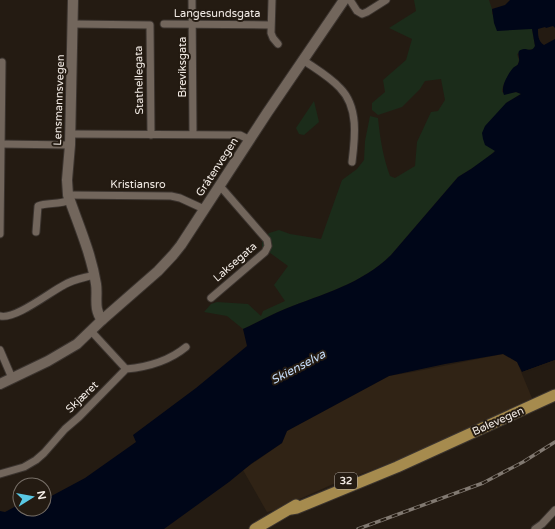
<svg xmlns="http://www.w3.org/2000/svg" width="555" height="529" viewBox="0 0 555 529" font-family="'Varela Round',sans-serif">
  <rect width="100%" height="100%" fill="#241b12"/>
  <path fill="#302315" d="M 503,354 L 517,362 L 534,403 L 416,454 L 331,485 L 275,510 L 267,512 L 243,470 L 282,443 L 287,431 L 389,376 L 413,372 Z"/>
  <g fill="#1b2c1a">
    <path d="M 414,0 L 489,0 L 492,9 L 492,14 L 528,29 L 532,29 L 535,46 L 534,49 L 527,50 L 517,54 L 519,60 L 518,64 L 510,73 L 503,86 L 502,92 C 509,94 516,90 521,94 L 506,103 L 495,151 L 482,162 L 458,177 L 391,255 C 362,284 322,294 285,309 C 270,315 257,323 243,329 L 227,316 L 204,312 L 211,304 L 217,302 L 248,304 L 261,316 L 263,311 L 285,301 L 274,285 L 288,266 L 262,247 L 262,242 L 269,233 L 279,230 L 290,234 L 321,239 L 342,180 L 357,169 L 364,160 L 365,141 L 370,116 L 378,118 C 380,138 383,157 390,176 L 395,178 L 415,166 L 417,142 L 431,112 L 438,111 L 445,100 L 441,79 L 425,81 L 420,89 L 402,107 L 378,115 L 372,110 L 372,103 L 385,92 L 383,80 L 406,60 L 412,39 L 389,28 L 416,11 Z"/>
    <path d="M 314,101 L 319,122 L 304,135 L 299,134 L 296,128 Z"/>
  </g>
  <path fill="#000618" d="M 510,0 L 555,0 L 555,28 L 553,26 L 546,28 L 545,27 L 538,29 C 538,35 538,41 544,45 L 555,39 L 555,360 L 522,372 L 517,362 L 503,354 L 445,364 L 389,376 L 287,431 L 282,443 L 251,464 L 229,482 L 164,529 L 0,529 L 0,511 L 5,512 L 20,504 L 20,509 L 44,509 L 44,500 L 85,478 L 136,442 L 133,435 L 196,388 L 247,346 L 243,329 C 257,323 270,315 285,309 C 322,294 362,284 391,255 L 458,177 L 471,169 L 493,153 L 495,151 L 485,145 L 483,139 L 482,133 L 485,126 L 506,103 L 521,94 L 516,92 L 504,95 C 500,87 508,74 513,68 C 514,67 518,65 518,64 C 521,59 517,55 519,51 C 520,50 522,49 524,49 C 529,49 532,52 535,46 L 532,29 L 497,31 L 494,23 L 492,9 L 505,5 Z"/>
  <path fill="#241b12" d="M 555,360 L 555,362 L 523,373 L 522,372 Z"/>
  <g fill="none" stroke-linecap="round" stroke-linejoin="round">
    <defs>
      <g id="street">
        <path d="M 192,0 L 193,134"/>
        <path d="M 272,0 L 271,33 L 273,38 L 278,44"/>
        <path d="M 350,0 L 357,11 L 362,14 L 367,12 L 386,0"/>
        <path d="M 73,24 L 150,25 L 151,135"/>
        <path d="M 164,24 L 270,25"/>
        <path d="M 303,60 C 316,69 330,77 340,88 C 359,107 355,138 352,162"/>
        <path d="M 70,134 L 240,135 L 250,140"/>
        <path d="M 0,144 L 70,145"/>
        <path d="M 68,195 L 171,196 L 180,198 L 204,209"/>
        <path d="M 36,232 L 38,206 C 47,202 59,205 70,200"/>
        <path d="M 0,234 L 2,62"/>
        <path d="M 211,298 L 265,252 L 268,246 L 267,240 L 220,186"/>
        <path d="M 0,316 C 15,320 50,292 64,285 C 74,279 84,278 94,275"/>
        <path d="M 91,331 L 126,369"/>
        <path d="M 0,350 L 12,378"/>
        <path d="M 0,474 L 24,467 L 36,460 L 44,453 L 65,429 L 79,417 L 126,369 C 148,367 169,361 186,347"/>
        <path d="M 535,529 L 542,524 L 555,510"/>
      </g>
      <g id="secondary">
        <path d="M 73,0 L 70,145 L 67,180 L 68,195 C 78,224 91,253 96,284 C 98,296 93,309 102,320"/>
        <path d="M 0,384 L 48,361 L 77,344 L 102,320 L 158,271 L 173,255 L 181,245 L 267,113 L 344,0"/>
      </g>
      <g id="primary">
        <path d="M 291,509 L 297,508 L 397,467 L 555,395"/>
        <path d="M 255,529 L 296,505"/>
      </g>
    </defs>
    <use href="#street" stroke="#3b342f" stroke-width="9"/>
    <use href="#secondary" stroke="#3b342f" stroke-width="12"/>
    <use href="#primary" stroke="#3b342f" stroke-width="13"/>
    <use href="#street" stroke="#72665c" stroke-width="7"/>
    <use href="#secondary" stroke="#72665c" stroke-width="10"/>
    <use href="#primary" stroke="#a68b4e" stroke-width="11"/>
    <defs>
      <path id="rail" d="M 358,529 L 483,483 L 523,462 L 555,442"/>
    </defs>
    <use href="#rail" stroke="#817971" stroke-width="3.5"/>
    <use href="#rail" stroke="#241b12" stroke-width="2" stroke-dasharray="6" stroke-linecap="butt"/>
  </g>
  <g text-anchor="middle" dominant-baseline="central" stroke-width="4" stroke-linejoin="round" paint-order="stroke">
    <rect fill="#241b12" stroke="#b4ada6" stroke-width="1" x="335" y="473" width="22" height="16" rx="3"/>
    <g font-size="10" font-weight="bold" fill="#f2ebe5">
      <text x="346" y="481">32</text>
    </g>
    <g font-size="11" fill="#f2ebe5" stroke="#241b12">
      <text x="217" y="13">Langesundsgata</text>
      <text transform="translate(182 67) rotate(-90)">Breviksgata</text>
      <text transform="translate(139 80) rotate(-91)">Stathellegata</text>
      <text transform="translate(59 100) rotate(-88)">Lensmannsvegen</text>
      <text transform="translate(217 167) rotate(-57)">Gråtenvegen</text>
      <text x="138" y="184">Kristiansro</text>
      <text transform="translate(235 262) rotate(-41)">Laksegata</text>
      <text transform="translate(82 397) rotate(-44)">Skjæret</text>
      <text transform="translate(498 421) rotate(-24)">Bølevegen</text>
    </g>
    <g font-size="12" font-style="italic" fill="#c4daf6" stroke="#241b12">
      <text transform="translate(298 367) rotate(-28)">Skienselva</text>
    </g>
  </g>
  <g transform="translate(32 497) rotate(79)"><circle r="19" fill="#241b12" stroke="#766e66"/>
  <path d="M0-3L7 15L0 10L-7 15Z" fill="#59c8e4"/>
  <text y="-6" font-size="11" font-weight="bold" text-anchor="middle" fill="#f2ebe5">N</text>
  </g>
</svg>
